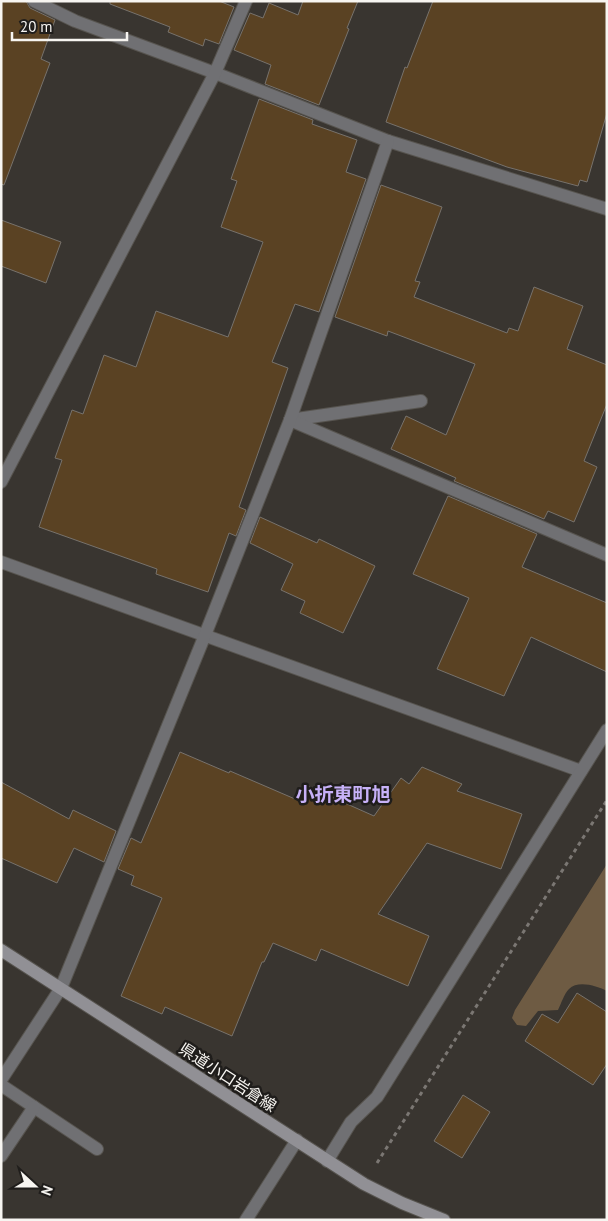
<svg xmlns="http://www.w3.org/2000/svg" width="608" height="1221" viewBox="0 0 608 1221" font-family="'PT Sans','Noto Sans JP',sans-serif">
  <rect width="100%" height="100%" fill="#393530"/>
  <path fill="#6e5b43" d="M 607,864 L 607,991 C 597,986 578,980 569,989 C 564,994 561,1004 558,1010 L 538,1011 L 526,1026 L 517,1025 L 512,1018 L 515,1010 Z"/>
  <g fill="#5a4223" stroke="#77726c">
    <path d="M 1,1 L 26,1 L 30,8 L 55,20 L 41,59 L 50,63 L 4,185 L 1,184 Z"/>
    <path d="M 110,1 L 219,1 L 234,7 L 219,44 L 205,39 L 203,46 L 168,32 L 170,27 L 110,4 Z"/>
    <path d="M 303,1 L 358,1 L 347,28 L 349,29 L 319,105 L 265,84 L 271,65 L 234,50 L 250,13 L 263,18 L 269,3 L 298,15 Z"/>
    <path d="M 433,1 L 607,1 L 607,113 L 587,182 L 580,180 L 578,186 L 507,167 L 386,122 L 405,67 L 407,68 Z"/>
    <path d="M 259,99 L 313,120 L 312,124 L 357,140 L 346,172 L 366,179 L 319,312 L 295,304 L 272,362 L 288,368 L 239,507 L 246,510 L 236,536 L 229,533 L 208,592 L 156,574 L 157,569 L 39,527 L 62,460 L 55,458 L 72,410 L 83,414 L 104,355 L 136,367 L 156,311 L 228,337 L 263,242 L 221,227 L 237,181 L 231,179 Z"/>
    <path d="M 381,185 L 442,207 L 415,281 L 420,282 L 414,297 L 507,333 L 509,328 L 518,331 L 534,287 L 583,306 L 567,349 L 607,365 L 607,404 L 584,461 L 597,467 L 574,522 L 548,511 L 544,519 L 454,481 L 456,478 L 391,449 L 406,416 L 446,435 L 475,364 L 388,331 L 387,336 L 335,317 Z"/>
    <path d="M 1,220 L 61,242 L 46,283 L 1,266 Z"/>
    <path d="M 448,496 L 537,534 L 522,567 L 607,603 L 607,672 L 531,637 L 504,696 L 437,669 L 469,598 L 413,574 Z"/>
    <path d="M 260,517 L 317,543 L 319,539 L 375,566 L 343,633 L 300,613 L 305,601 L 281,590 L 293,564 L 250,543 Z"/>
    <path d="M 180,752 L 229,773 L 230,771 L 302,802 L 309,787 L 374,816 L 401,778 L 409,784 L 422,767 L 462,784 L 457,791 L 522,814 L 501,869 L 427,843 L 378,914 L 429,936 L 408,986 L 321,949 L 316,961 L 273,943 L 264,962 L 262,962 L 232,1036 L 165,1007 L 162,1014 L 121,996 L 162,898 L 131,885 L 134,876 L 118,869 L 131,838 L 141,843 Z"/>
    <path d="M 1,782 L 69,819 L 73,810 L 116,831 L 104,862 L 74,848 L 57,883 L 1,858 Z"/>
    <path d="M 577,993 L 607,1012 L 607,1064 L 593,1085 L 525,1041 L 542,1014 L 558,1023 Z"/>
    <path d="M 463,1095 L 490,1112 L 462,1158 L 434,1141 Z"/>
  </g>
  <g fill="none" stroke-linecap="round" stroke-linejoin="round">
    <defs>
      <g id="lane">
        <path d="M 290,420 L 421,401"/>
        <path d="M 1,1085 L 97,1149"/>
        <path d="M 1,1156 L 34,1107"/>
      </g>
      <g id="street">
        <path d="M 34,1 L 75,21 L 215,73 L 388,141 L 607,209"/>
        <path d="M 290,420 L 607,555"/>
        <path d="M 1,482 L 215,73 L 246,1"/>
        <path d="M 1,562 L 581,771"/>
        <path d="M 1,1080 L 61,988 L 205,635 L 290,420 L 388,141"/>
        <path d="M 327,1161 L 351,1122 L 377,1097 L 607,730"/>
        <path d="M 246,1220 L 297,1140"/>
      </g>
      <path id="secondary" d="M 1,950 L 364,1184 L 402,1203 L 444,1220"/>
    </defs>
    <use href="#lane" stroke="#57544f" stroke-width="14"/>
    <use href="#street" stroke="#57544f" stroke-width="14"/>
    <use href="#secondary" stroke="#57544f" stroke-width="14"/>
    <path stroke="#7b7773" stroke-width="3" stroke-dasharray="4 4" stroke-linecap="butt" d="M 377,1163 L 607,800"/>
    <use href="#lane" stroke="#707073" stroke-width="12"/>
    <use href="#street" stroke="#707073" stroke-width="12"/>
    <use href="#secondary" stroke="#919095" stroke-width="12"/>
  </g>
  <g text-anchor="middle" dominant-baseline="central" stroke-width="5" stroke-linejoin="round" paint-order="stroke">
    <g font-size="16" fill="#f7f5f1" stroke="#1f1d1b">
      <text transform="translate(228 1077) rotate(33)">県道小口岩倉線</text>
    </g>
    <g font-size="19" font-weight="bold" fill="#c7b1f8" stroke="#1f1d1b">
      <text x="343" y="794">小折東町旭</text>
    </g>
  </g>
  <rect width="608" height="1221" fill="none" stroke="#f7f5f1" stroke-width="5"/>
  <g transform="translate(35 1186) rotate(111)" stroke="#1f1d1b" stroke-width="4" paint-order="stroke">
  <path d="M0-4L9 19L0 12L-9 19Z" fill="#f7f5f1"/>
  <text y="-8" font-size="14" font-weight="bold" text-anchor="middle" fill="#f7f5f1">N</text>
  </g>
  <path d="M12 32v8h115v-8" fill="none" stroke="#f7f5f1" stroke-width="2.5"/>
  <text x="20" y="32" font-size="15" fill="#f7f5f1" stroke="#1f1d1b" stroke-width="4" paint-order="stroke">20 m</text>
</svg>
